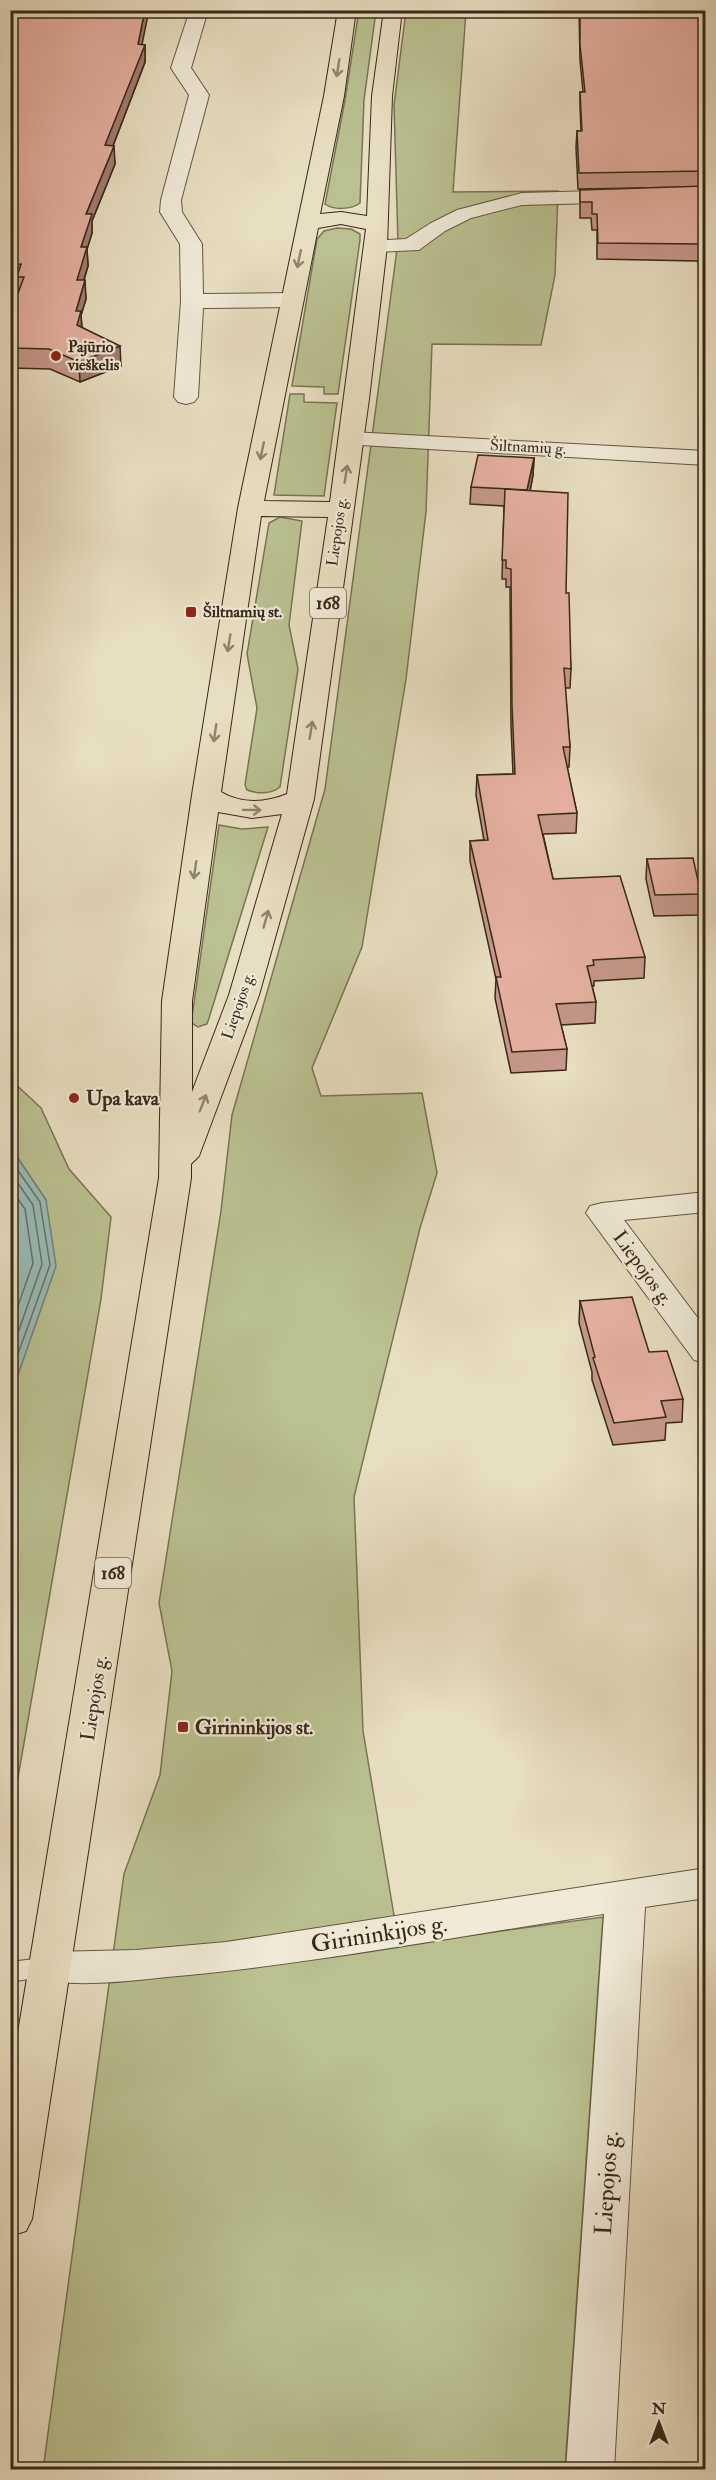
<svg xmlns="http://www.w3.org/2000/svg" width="716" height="2480" viewBox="0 0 716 2480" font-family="'IM FELL Double Pica',serif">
  <rect width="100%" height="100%" fill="#e8dec1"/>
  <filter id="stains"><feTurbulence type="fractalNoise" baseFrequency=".00333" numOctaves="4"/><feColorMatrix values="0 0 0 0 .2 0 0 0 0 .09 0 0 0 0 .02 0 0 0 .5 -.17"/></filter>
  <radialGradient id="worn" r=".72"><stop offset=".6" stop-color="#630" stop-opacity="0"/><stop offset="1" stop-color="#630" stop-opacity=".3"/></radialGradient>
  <g fill="#bac090" stroke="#797454" stroke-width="1.5">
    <path d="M 359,10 L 376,11 L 364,100 L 360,203 C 351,210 333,210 325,204 L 345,100 Z"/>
    <path d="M 406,11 L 466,11 L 453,192 L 558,191 L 555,275 L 541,345 L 432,344 L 426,512 L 406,679 L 362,947 L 312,1068 L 321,1096 L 422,1093 L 437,1173 L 420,1228 L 354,1497 L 363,1731 L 399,1945 L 603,1917 L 565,2469 L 43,2470 L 124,1874 L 160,1775 L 172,1671 L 159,1603 L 221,1211 L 232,1115 L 325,789 L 398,242 L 394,105 Z"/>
    <path d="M 337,228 L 351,229 L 360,234 L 360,240 L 338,394 L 324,394 L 324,387 L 292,386 L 317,239 L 324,231 Z"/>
    <path d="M 290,394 L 304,394 L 304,402 L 337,403 L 324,496 L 274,495 Z"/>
    <path d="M 280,517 L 302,521 L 289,625 L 298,669 L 280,787 C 270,795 259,794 247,790 L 245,785 L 257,708 L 247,654 L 269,523 Z"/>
    <path d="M 219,825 L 242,829 L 268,827 L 209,1018 L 207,1024 L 198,1027 L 192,1023 L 192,1017 Z"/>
    <path d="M 11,1080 L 41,1108 L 69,1169 L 111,1217 L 101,1299 L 11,1818 L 11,1387 L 18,1375 L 46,1200 L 11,1148 Z"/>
  </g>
  <path fill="#98bcb7" stroke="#728178" stroke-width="1.5" d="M 11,1148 L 46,1200 L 56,1266 L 18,1375 L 11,1387 Z"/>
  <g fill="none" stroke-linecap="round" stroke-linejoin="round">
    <g stroke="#687268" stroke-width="1.5">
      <path d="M 10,1159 L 40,1202 L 50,1265 L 10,1376"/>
      <path d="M 10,1172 L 33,1205 L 42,1264 L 10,1356"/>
      <path d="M 10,1188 L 25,1209 L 33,1263 L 10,1329"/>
    </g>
    <defs>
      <path id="service" d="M 51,1957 L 60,1960 L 64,1967 L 60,1974 L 10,1982 L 10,1962 Z"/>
      <g id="minor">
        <path d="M 190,10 L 208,10 L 191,68 L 209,95 L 181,200 L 182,212 L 202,244 L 203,294 L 291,293 L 299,295 L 302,300 L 299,305 L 291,307 L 203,308 L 198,397 L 194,402 L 186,404 L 178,402 L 174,397 L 181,301 L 180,244 L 160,212 L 161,200 L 189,95 L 171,68 Z"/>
        <path d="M 706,188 L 706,200 L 522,205 L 471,218 L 445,231 L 419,250 L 376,252 L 368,251 L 365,246 L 368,241 L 406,239 L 431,223 L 457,210 L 522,193 Z"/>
        <path d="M 351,432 L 706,451 L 706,465 L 343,444 L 339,439 L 343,434 Z"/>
        <path d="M 706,1192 L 706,1212 L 624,1220 L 706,1329 L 706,1363 L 694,1360 L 586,1213 L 590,1206 L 602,1203 Z"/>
        <path d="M 706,1868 L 706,1898 L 645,1907 L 614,2470 L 566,2470 L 604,1914 C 459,1936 313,1964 167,1977 C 131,1981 70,1988 36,1978 L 30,1967 L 36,1956 L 51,1952 L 136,1950 L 226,1942 Z"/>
      </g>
      <path id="primary" d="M 338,10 L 356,10 L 344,96 L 320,214 L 341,212 L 367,216 L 372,96 L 384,10 L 402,10 L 392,96 L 387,246 L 369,399 L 314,799 L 259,995 L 199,1156 L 191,1164 L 191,1178 L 32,2219 L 26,2231 L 10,2236 L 10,2081 L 159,1178 L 162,1001 L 192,795 L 238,508 L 324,96 ZM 341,224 L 366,229 L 330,502 L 264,501 L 318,228 ZM 261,516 L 328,517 L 287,794 C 265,803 242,804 221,792 ZM 218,812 L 252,818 L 282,814 L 229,995 L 192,1092 L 192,1001 Z"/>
    </defs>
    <use href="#service" stroke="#645643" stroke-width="2"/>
    <use href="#minor" stroke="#645643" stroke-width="2"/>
    <use href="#primary" stroke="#382819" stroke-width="2"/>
    <use href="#service" fill="#f0ead7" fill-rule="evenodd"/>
    <use href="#minor" fill="#f0ead7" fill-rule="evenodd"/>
    <use href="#primary" fill="#e8dec1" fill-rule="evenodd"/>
  </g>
  <g fill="#c6988b" stroke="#382819" stroke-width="1.5">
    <path d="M 10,10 L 145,45 L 145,62 L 113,146 L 115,164 L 92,221 L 92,233 L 87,249 L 88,266 L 84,280 L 86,299 L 81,315 L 82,327 L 121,366 L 80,382 L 50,369 L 10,368 L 10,315 L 18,295 L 17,284 L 10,284 Z"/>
    <path d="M 579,10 L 705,10 L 705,375 L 702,336 L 699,264 L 697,261 L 597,259 L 597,230 L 592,230 L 591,218 L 580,218 L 580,190 L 698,187 L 578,189 L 576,147 L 577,131 L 581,131 L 580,107 L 580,92 L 583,92 L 580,60 Z"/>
    <path d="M 534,458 L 533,475 L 530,491 L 566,593 L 571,669 L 570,688 L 565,688 L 570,747 L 569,767 L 567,767 L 577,813 L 576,833 L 543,834 L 553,879 L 645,957 L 644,978 L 594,981 L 594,986 L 592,986 L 596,1002 L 595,1023 L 561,1025 L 567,1049 L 566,1070 L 511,1073 L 495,998 L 496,979 L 470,861 L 470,841 L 484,840 L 476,795 L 477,775 L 513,774 L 511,725 L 510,587 L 506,587 L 506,579 L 502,579 L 504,506 L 470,504 L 471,487 Z"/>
    <path d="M 647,859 L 701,894 L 700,915 L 654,916 L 646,879 Z"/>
    <path d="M 580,1301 L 649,1352 L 683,1399 L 682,1422 L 666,1423 L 665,1440 L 613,1445 L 592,1380 L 592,1372 L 579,1323 Z"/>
    <path d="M 702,1643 L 705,1643 L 705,1679 L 701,1666 Z"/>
  </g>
  <g fill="#a17c71" stroke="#382819" stroke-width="1.5">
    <path d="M 145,10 L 149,10 L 139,59 L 145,45 L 145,62 L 106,164 L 105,145 L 138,44 Z"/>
    <path d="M 114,146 L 115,164 L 92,221 L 92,233 L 87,249 L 88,266 L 78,299 L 77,280 L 86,214 Z"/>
    <path d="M 85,280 L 86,299 L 81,315 L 82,331 L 78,345 L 76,311 Z"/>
    <path d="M 120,346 L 121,366 L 80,382 L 79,362 Z"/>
    <path d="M 534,458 L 533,475 L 527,508 L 527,490 Z"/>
  </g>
  <g fill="#e6b1a2" stroke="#382819" stroke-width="1.5">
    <path d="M 10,10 L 145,10 L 138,44 L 145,45 L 105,145 L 114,146 L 86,214 L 92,214 L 81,247 L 87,247 L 77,280 L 85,280 L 76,311 L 81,311 L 77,325 L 120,346 L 79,362 L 49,349 L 10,348 L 10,315 L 24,277 L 17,277 L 21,264 L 10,265 Z"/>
    <path d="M 580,10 L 705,10 L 705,171 L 579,173 L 577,131 L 582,131 L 580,92 L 585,92 L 580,45 Z"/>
    <path d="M 705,186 L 705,348 L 703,319 L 700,248 L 698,244 L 598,243 L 597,214 L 592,214 L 592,202 L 580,202 L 580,190 Z"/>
    <path d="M 478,455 L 534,458 L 527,490 L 471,487 Z"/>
    <path d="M 505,489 L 568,493 L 566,593 L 569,593 L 571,669 L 564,668 L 570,747 L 563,747 L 577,813 L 538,815 L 553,879 L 620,876 L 645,957 L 593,960 L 594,965 L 587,966 L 596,1002 L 556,1004 L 567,1049 L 512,1052 L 496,977 L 501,977 L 470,841 L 488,840 L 477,775 L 515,774 L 512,705 L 511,569 L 506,568 L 506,560 L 502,560 Z"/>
    <path d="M 693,858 L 701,894 L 655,895 L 647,859 Z"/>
    <path d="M 632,1297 L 649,1352 L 667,1351 L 683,1399 L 661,1401 L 666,1417 L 614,1423 L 593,1358 L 595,1357 L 580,1301 Z"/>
    <path d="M 702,1643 L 705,1643 L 705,1652 Z"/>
  </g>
  <defs><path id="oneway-shaft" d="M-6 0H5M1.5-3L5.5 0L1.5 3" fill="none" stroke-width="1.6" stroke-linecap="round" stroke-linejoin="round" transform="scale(1.5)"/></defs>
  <g stroke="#90836d">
    <use href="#oneway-shaft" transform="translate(338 68) rotate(99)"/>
    <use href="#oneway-shaft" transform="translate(299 259) rotate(102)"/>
    <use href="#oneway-shaft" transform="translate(262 451) rotate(102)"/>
    <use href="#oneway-shaft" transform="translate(346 474) rotate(-81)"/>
    <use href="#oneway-shaft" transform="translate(229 643) rotate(99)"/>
    <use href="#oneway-shaft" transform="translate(311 730) rotate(-81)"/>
    <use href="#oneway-shaft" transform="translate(215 733) rotate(98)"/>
    <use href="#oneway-shaft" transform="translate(252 810) rotate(1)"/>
    <use href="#oneway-shaft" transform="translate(195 870) rotate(98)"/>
    <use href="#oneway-shaft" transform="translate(266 919) rotate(-74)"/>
    <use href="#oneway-shaft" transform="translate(203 1103) rotate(-69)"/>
  </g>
  <g fill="#8f2418" stroke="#f0ead7" stroke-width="2">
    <circle cx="56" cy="356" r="6"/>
    <rect x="185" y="606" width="12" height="12" rx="3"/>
    <circle cx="74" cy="1098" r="6"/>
    <rect x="177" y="1721" width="12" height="12" rx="3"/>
  </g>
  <g text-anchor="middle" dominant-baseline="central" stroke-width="4.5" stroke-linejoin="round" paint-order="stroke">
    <g font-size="16" font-weight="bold" fill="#382819" stroke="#f0ead7" text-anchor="start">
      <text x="68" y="347">Pajūrio<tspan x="68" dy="18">vieškelis</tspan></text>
      <text x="203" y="612">Šiltnamių st.</text>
    </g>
    <g font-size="16" fill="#382819" stroke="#f0ead7">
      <text transform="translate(528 447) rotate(3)">Šiltnamių g.</text>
      <text transform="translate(337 532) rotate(-82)">Liepojos g.</text>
      <text transform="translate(238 1006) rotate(-71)">Liepojos g.</text>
    </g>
    <g fill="#f0ead7" stroke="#6f6252" stroke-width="1.5">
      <rect x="310" y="588" width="36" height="30" rx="4.5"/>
      <rect x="95" y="1558" width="36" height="30" rx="4.5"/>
    </g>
    <g font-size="18" font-weight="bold" fill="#382819">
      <text x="328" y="603">168</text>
      <text x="113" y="1573">168</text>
    </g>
    <g font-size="20" font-weight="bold" fill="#382819" stroke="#f0ead7" text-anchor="start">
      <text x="86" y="1098">Upa kava</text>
      <text x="195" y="1727">Girininkijos st.</text>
    </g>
    <g font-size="20" fill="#382819" stroke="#f0ead7">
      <text transform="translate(643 1268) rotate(54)">Liepojos g.</text>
      <text transform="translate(94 1698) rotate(-81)">Liepojos g.</text>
    </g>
    <g font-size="24" fill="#382819" stroke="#f0ead7">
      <text transform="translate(379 1934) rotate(-9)">Girininkijos g.</text>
      <text transform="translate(607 2183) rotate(-86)">Liepojos g.</text>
    </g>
  </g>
  <rect width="716" height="2480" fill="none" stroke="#e8dec1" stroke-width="36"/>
  <rect x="12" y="12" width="692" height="2456" fill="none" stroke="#382819" stroke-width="3"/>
  <rect x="18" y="18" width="680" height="2444" fill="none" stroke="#382819" stroke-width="1.5"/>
  <g transform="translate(659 2423)" stroke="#f0ead7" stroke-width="4.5" paint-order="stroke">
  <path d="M0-4.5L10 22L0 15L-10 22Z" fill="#382819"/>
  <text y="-9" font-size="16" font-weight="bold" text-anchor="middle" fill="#382819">N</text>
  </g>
  <rect width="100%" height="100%" filter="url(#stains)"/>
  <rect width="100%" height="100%" fill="url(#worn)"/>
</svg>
